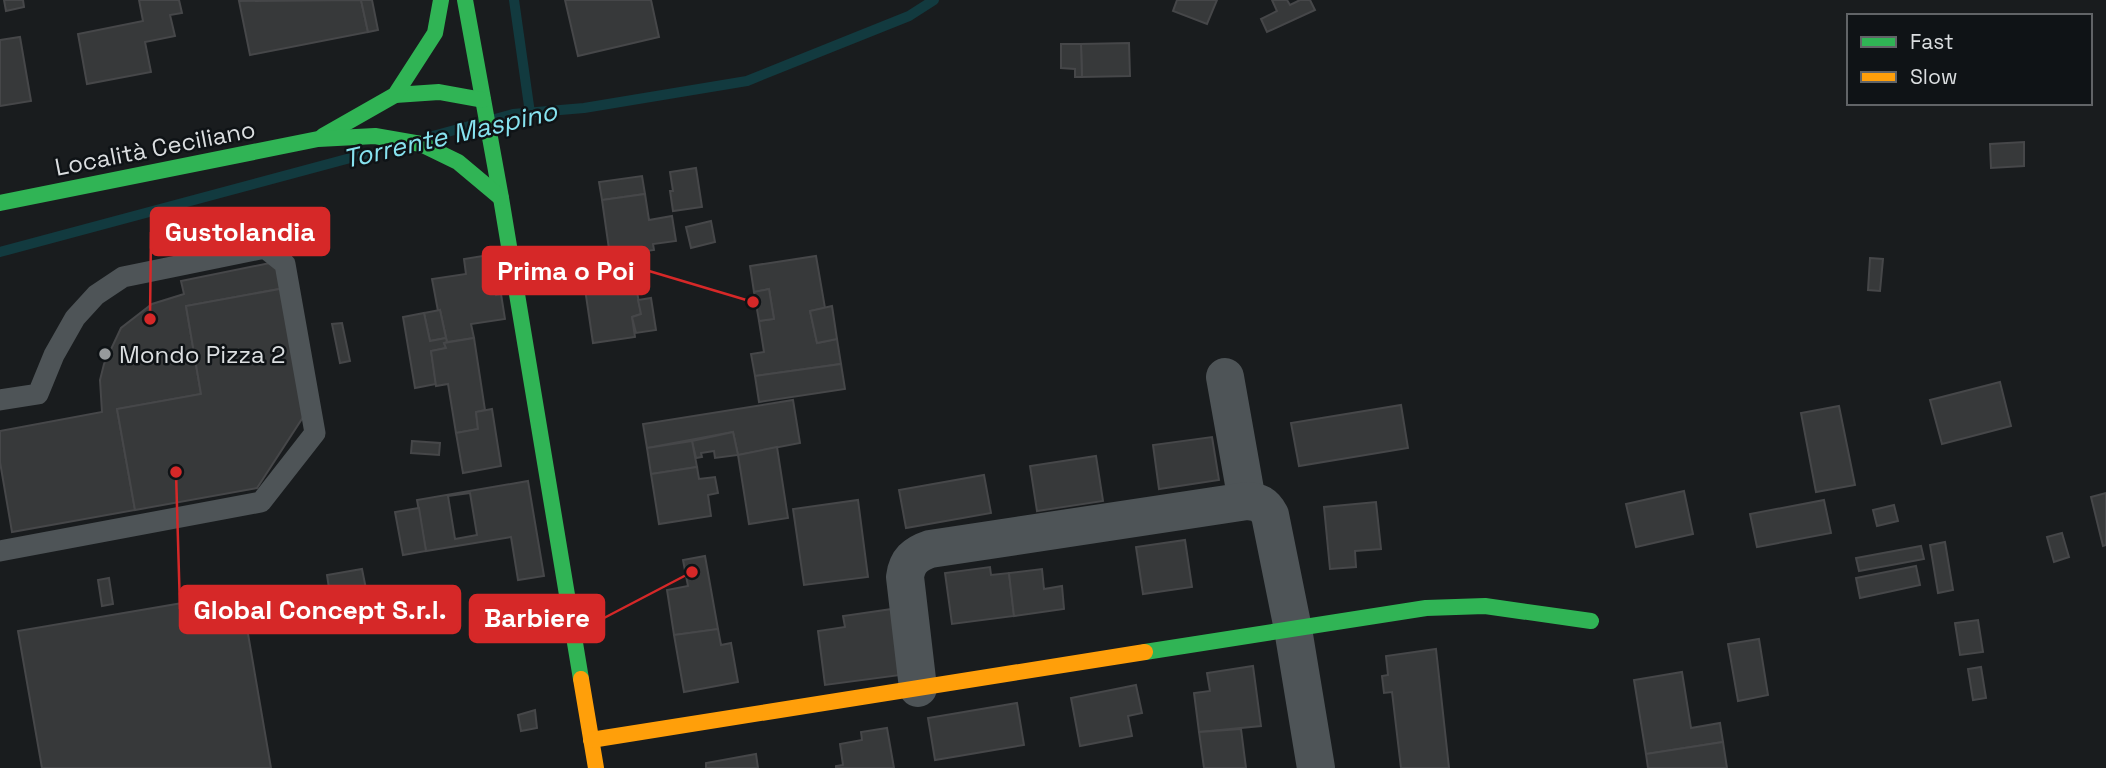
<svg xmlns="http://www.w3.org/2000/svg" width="2106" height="768" viewBox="0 0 2106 768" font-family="'Space Grotesk',sans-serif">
  <rect width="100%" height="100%" fill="#191c1e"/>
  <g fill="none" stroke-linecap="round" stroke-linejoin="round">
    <g stroke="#123a3f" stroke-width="10">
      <path d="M 514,0 L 530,113"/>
      <path d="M 429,137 L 513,114 L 584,108 L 747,81 L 909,16 L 934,0"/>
      <path d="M 0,252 L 369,153"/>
    </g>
  </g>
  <g fill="#37393a" stroke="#464749" stroke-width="2" fill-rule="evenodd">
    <path d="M 4,0 L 23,0 L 24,7 L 6,11 Z"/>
    <path d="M 139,0 L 179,0 L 182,13 L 170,15 L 175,36 L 145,42 L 151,72 L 87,84 L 78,34 L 143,21 Z"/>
    <path d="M 361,0 L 368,32 L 250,55 L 239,1 Z"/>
    <path d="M 361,0 L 372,0 L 378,30 L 368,32 Z"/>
    <path d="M 565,0 L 651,0 L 659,37 L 578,56 Z"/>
    <path d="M 1177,0 L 1217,0 L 1207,24 L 1173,11 Z"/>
    <path d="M 1272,0 L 1287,0 L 1290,5 L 1300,0 L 1310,0 L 1315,10 L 1267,32 L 1261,19 L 1277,11 Z"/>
    <path d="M 20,37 L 31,101 L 0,106 L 0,40 Z"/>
    <path d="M 1129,43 L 1130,76 L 1082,77 L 1081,44 Z"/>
    <path d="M 1061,44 L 1081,44 L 1082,77 L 1075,77 L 1075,69 L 1061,68 Z"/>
    <path d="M 2024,142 L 2024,166 L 1991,168 L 1990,144 Z"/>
    <path d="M 696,168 L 702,207 L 673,211 L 670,191 L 673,191 L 670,172 Z"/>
    <path d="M 642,176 L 645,194 L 602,200 L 599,182 Z"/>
    <path d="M 645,194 L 649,220 L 672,216 L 676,241 L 653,244 L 654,250 L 610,256 L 602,200 Z"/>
    <path d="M 711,221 L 715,242 L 691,248 L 686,227 Z"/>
    <path d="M 489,255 L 496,295 L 501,294 L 505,319 L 471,324 L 474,338 L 447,342 L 440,310 L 438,311 L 432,279 L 466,274 L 464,259 Z"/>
    <path d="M 816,256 L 825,308 L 810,311 L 817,343 L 837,339 L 841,364 L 755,376 L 751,354 L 764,352 L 759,321 L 774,319 L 769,289 L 754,292 L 750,266 Z"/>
    <path d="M 1870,258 L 1883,259 L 1880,291 L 1868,290 Z"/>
    <path d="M 280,261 L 285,288 L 186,306 L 201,394 L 117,409 L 135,510 L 12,532 L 0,462 L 0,431 L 102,412 L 100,380 L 104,364 L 121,328 L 152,304 L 184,294 L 181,281 Z"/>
    <path d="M 634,275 L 641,314 L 632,317 L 635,337 L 593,343 L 584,282 Z"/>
    <path d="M 285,288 L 309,408 L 257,488 L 135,510 L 117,409 L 201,394 L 186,306 Z"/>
    <path d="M 769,289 L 774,319 L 759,321 L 754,292 Z"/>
    <path d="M 651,298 L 656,330 L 636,333 L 632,317 L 641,314 L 638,300 Z"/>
    <path d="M 832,306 L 837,339 L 817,343 L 810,311 Z"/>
    <path d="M 440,310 L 446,338 L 430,341 L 424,313 Z"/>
    <path d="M 424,313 L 430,341 L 446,338 L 447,342 L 444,343 L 446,348 L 431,351 L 436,384 L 415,388 L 403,317 Z"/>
    <path d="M 342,323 L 350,361 L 340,363 L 332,324 Z"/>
    <path d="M 474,338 L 485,410 L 476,412 L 478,429 L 456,433 L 448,384 L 436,386 L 431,351 L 446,348 L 444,343 Z"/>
    <path d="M 841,364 L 845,389 L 759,402 L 755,376 Z"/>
    <path d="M 2000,382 L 2011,426 L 1942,444 L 1930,400 Z"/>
    <path d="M 793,400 L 800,443 L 738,455 L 733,432 L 647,448 L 643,424 Z"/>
    <path d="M 1401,405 L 1408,448 L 1299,466 L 1291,423 Z"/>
    <path d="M 1839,406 L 1855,485 L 1816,492 L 1801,413 Z"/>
    <path d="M 492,409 L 501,466 L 463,473 L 456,433 L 478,429 L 476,412 Z"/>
    <path d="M 733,432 L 738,455 L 715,458 L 714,451 L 701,453 L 702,457 L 696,458 L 692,441 Z"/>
    <path d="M 1212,437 L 1219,480 L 1159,489 L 1153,445 Z"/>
    <path d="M 412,441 L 440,443 L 439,455 L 411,453 Z"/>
    <path d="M 692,441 L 697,467 L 651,474 L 647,448 Z"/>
    <path d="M 777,447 L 788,518 L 749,524 L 738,455 Z"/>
    <path d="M 1096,456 L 1103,501 L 1037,511 L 1030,466 Z"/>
    <path d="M 697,467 L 699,479 L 715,477 L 718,493 L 708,495 L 711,516 L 659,524 L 651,474 Z"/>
    <path d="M 984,475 L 991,513 L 906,528 L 899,490 Z"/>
    <path d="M 528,481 L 544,576 L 518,580 L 511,537 L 426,551 L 417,500 ZM 470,493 L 477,535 L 455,539 L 448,496 Z"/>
    <path d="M 1684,491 L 1693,534 L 1636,547 L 1626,504 Z"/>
    <path d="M 2106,493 L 2106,545 L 2103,546 L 2091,497 Z"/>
    <path d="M 858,500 L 868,577 L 804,585 L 793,509 Z"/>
    <path d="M 1824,500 L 1831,533 L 1757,547 L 1750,514 Z"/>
    <path d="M 1376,502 L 1381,549 L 1355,551 L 1356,567 L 1330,569 L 1324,507 Z"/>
    <path d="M 1894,505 L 1898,521 L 1877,526 L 1873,510 Z"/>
    <path d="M 419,508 L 426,551 L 403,555 L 395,512 Z"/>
    <path d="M 2062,533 L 2069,557 L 2054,562 L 2047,537 Z"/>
    <path d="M 1185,540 L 1192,587 L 1143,594 L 1136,547 Z"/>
    <path d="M 1945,542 L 1953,590 L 1938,593 L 1930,545 Z"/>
    <path d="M 1921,546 L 1924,559 L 1859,571 L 1856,558 Z"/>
    <path d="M 705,556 L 718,629 L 674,635 L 667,590 L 688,586 L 683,560 Z"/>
    <path d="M 1916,566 L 1920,585 L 1860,598 L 1856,578 Z"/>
    <path d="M 990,567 L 991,575 L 1009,573 L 1014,616 L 952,624 L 945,573 Z"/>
    <path d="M 362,569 L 366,589 L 330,595 L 327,575 Z"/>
    <path d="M 1042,569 L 1044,589 L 1062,586 L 1064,609 L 1014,616 L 1009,573 Z"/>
    <path d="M 109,578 L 113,604 L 102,606 L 98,580 Z"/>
    <path d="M 241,593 L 271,768 L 42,768 L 18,631 Z"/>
    <path d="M 899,608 L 908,674 L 825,685 L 818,631 L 845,627 L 843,616 Z"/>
    <path d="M 1978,620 L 1983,652 L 1960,655 L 1955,623 Z"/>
    <path d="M 718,629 L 721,645 L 731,643 L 738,682 L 684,692 L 674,635 Z"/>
    <path d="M 1759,639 L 1768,695 L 1738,701 L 1728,644 Z"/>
    <path d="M 1436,649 L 1449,768 L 1401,768 L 1392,692 L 1384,693 L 1382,676 L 1388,675 L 1386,656 Z"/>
    <path d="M 1253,666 L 1261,726 L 1199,732 L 1194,693 L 1210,691 L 1207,673 Z"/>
    <path d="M 1981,667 L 1986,698 L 1973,700 L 1968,669 Z"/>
    <path d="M 1682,672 L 1691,728 L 1720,723 L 1723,742 L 1646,754 L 1634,680 Z"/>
    <path d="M 1136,685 L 1142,713 L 1128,716 L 1132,736 L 1080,746 L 1071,698 Z"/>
    <path d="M 1017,703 L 1024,745 L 935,760 L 928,718 Z"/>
    <path d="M 535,710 L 537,728 L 521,731 L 518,715 Z"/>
    <path d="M 887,728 L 894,768 L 836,768 L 836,766 L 843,765 L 840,744 L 862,740 L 861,732 Z"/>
    <path d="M 1241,729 L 1246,768 L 1204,768 L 1199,732 Z"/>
    <path d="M 1723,742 L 1727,768 L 1648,768 L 1646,754 Z"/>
    <path d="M 756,754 L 758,768 L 706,768 L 706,763 Z"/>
  </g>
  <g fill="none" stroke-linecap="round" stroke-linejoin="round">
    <path stroke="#4e5457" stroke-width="21" d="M 0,400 L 38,394 L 54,355 L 75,318 L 96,295 L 123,277 L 265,248 L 285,264 L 315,433 L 261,502 L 0,551"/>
    <g stroke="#4e5457" stroke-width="38">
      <path d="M 1225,377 L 1247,501"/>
      <path d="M 918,688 L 905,577 C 907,561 915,554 930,549 L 1247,501 C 1259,502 1264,504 1270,515 L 1293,629 L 1316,768"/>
    </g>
    <g stroke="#30b455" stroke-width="16">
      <path d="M 465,0 L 501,198 L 581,679"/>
      <path d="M 395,95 L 439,92 L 483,100"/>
      <path d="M 323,136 L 395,95 L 435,33 L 441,0"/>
      <path d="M 0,203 L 318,139 L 375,136 L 421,144 L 458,162 L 501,198"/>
      <path d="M 1145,652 L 1426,608 L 1485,606 L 1591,621"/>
    </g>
    <g stroke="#ff9f0a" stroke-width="16">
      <path d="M 581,679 L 596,768"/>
      <path d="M 591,740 L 1145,652"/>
    </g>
  </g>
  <circle fill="#979a9c" stroke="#0f1316" stroke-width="2.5" cx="105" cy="354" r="7"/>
  <g text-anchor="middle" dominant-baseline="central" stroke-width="5" stroke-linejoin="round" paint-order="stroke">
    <g font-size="24" fill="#dbdee0" stroke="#0f1316">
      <text transform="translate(155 148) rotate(-11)">Località Ceciliano</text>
    </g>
    <g font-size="24" fill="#dbdee0" stroke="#0f1316" text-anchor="start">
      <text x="119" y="354">Mondo Pizza 2</text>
    </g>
    <g font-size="26" font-style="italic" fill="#87e3f0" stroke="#0f1316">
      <text transform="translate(450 135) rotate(-13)">Torrente Maspino</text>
    </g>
  </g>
  <path fill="none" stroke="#d62828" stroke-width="2.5" d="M150 319L151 232M753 302L649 271M176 472L180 609M692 572L604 618"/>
  <g fill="#d62828" stroke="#0f1316" stroke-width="2.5">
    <circle cx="150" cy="319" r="7"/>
    <circle cx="753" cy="302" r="7"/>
    <circle cx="176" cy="472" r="7"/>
    <circle cx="692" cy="572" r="7"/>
  </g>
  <g fill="#d62828" stroke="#d62828" stroke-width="2.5">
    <rect x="151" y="208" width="178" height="47" rx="7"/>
    <rect x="483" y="247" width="166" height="47" rx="7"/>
    <rect x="180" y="586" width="280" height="47" rx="7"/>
    <rect x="470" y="595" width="134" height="47" rx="7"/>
  </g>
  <g font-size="26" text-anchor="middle" font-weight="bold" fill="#fff">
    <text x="240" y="241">Gustolandia</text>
    <text x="566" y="280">Prima o Poi</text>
    <text x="320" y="619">Global Concept S.r.l.</text>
    <text x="537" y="627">Barbiere</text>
  </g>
  <rect x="1847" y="14" width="245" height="91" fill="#0f1316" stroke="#616467" stroke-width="2"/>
  <rect x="1861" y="37" width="35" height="10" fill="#30b455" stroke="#616467" stroke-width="2"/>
  <text x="1910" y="49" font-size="21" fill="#dbdee0">Fast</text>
  <rect x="1861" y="72" width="35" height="10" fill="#ff9f0a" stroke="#616467" stroke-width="2"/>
  <text x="1910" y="84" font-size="21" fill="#dbdee0">Slow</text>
</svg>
